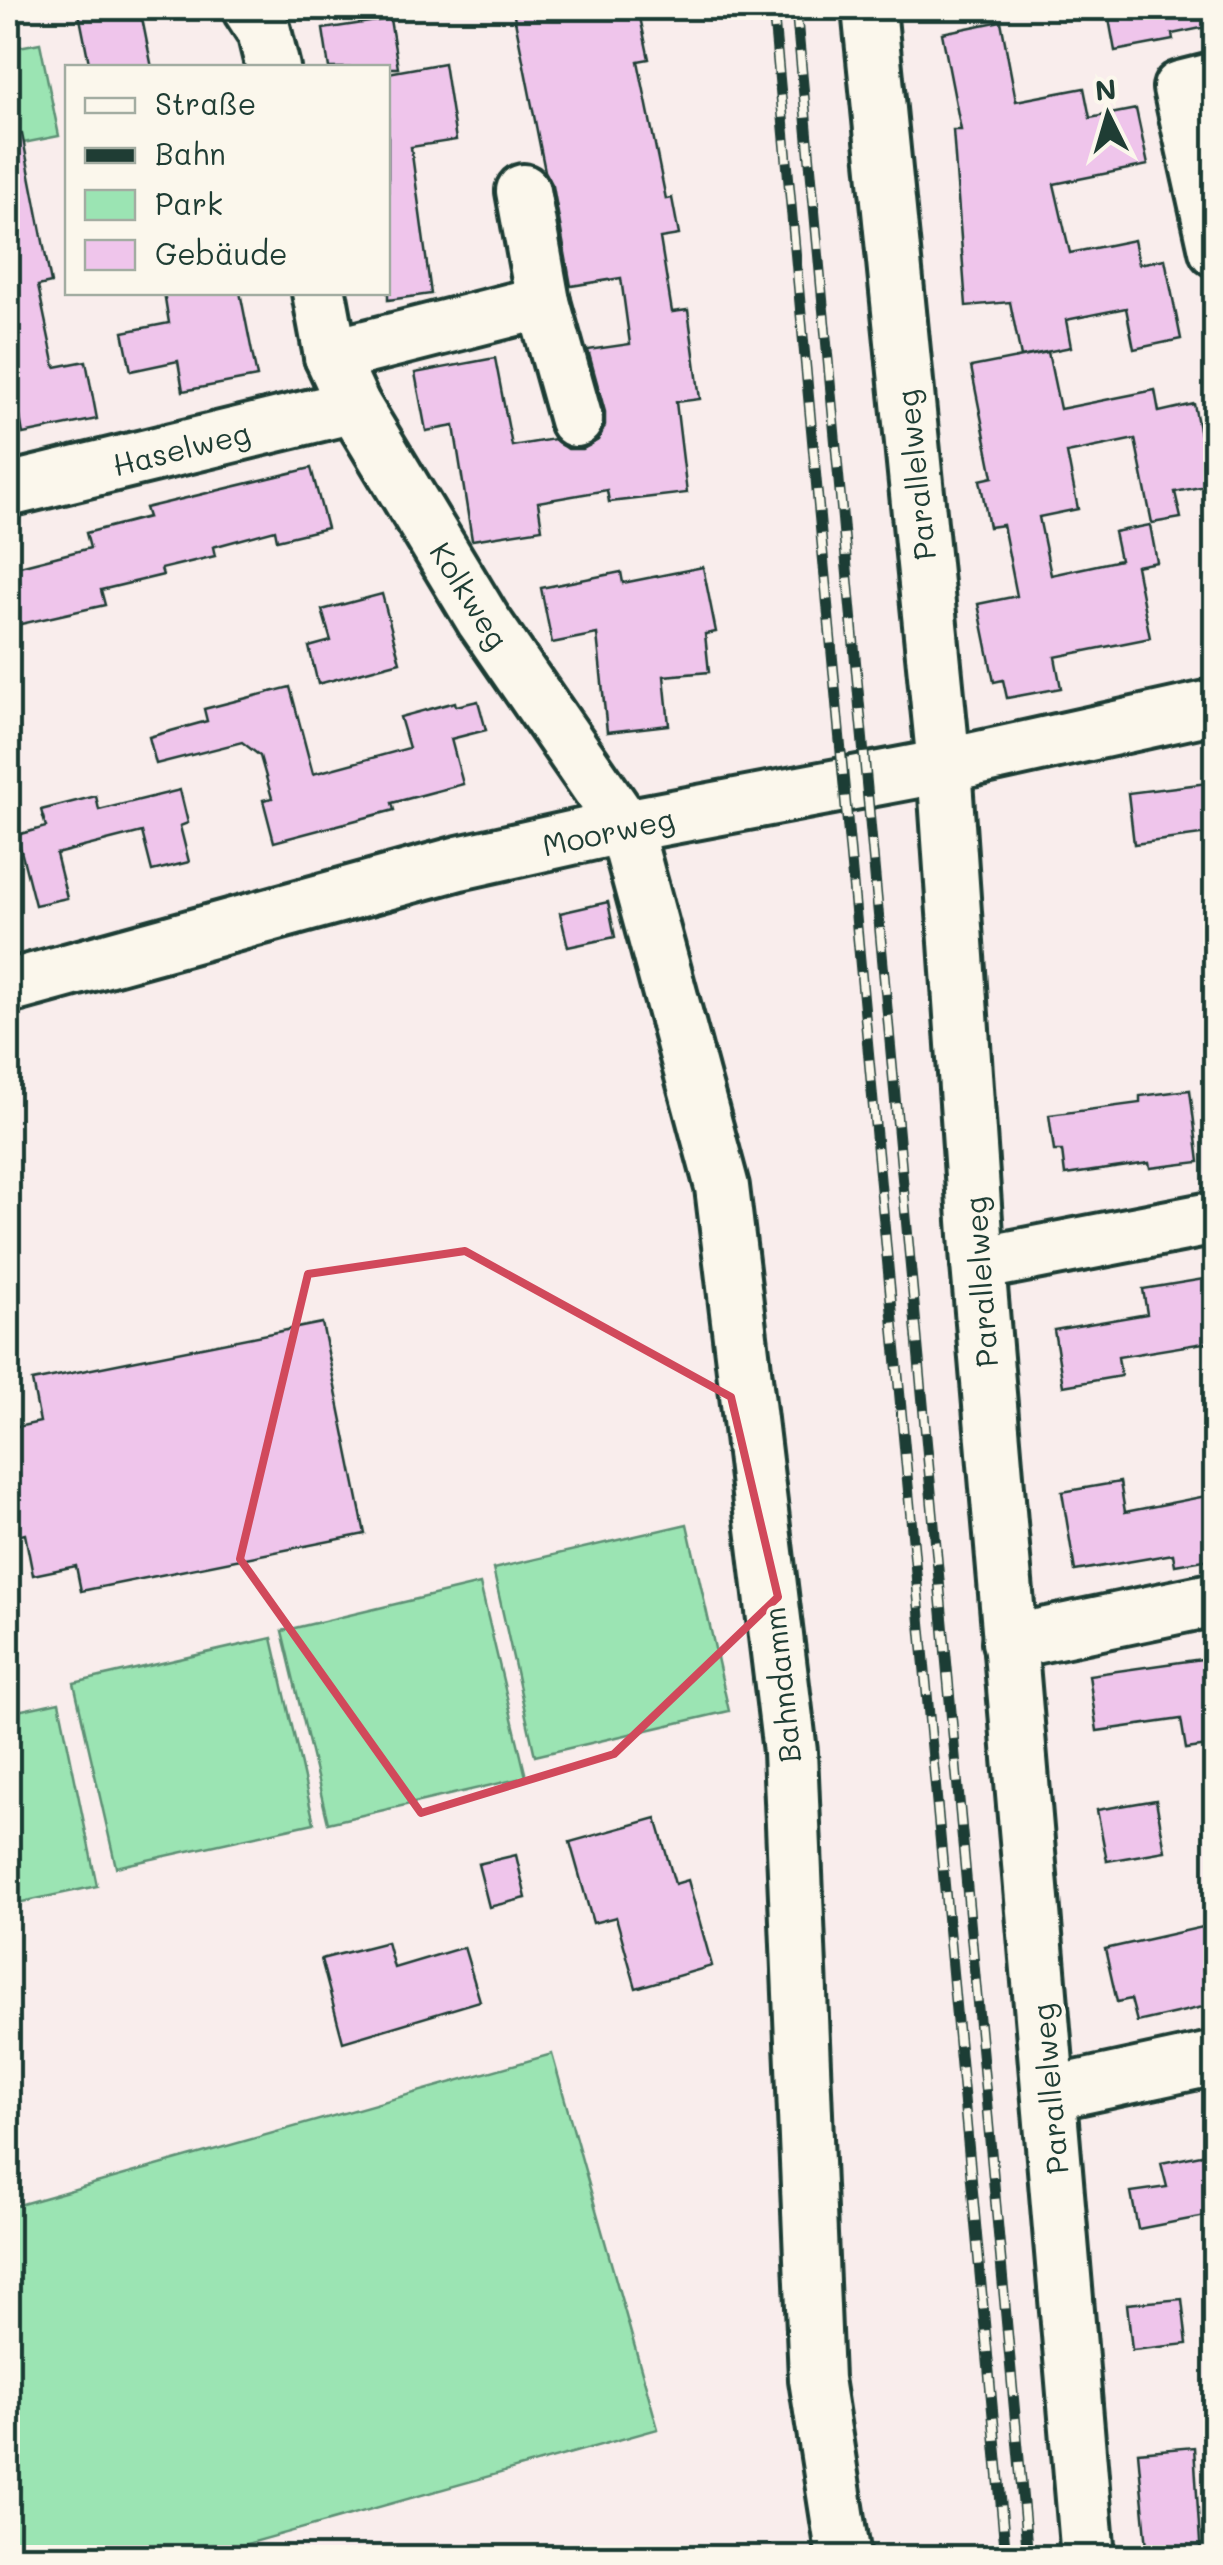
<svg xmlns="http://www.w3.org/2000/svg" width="1223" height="2565" viewBox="0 0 1223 2565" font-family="Mali,sans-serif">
  <rect width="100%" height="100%" fill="#f9edec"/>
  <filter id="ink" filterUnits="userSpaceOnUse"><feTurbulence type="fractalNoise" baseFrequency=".01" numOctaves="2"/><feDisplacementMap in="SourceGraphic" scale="20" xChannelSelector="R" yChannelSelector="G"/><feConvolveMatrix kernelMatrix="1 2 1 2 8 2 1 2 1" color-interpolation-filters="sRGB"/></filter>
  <g filter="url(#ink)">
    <g fill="#9be4b3" stroke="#5d9074" stroke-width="2.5">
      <path d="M 40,43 L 59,136 L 8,146 L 8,49 Z"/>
      <path d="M 687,1524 L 729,1711 L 535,1756 L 493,1569 Z"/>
      <path d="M 480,1584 L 526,1777 L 328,1823 L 282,1631 Z"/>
      <path d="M 272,1638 L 314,1823 L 116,1867 L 74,1683 Z"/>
      <path d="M 59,1702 L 97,1886 L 8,1905 L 8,1713 Z"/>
      <path d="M 552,2054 L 658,2429 L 200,2557 L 11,2557 L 8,2545 L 8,2208 Z"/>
    </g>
    <g fill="#efc5eb" stroke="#1f3d34" stroke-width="2.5">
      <path d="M 78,8 L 140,8 L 152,68 L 90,68 Z"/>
      <path d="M 548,8 L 638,8 L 649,59 L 638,61 L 666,199 L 672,198 L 679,235 L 660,238 L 672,312 L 688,310 L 700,399 L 676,402 L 687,493 L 609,502 L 607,490 L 538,502 L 542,529 L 472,540 L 454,426 L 426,431 L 415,373 L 495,358 L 512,446 L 554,439 L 568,449 L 583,449 L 598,440 L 605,426 L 605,412 L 588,350 L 630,344 L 621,278 L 571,286 L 553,186 L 545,171 L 514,15 Z"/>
      <path d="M 1107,8 L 1216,8 L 1216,25 L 1172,34 L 1173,40 L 1115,51 Z"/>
      <path d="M 390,19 L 398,68 L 329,68 L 323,29 Z"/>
      <path d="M 1001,21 L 1016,101 L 1084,88 L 1090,118 L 1136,109 L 1148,165 L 1054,184 L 1070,253 L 1134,240 L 1139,264 L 1165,259 L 1181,339 L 1134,349 L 1126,308 L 1066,320 L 1071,347 L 1021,357 L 1010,302 L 966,306 L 953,130 L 961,130 L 942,33 Z"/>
      <path d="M 444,63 L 456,140 L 411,147 L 431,294 L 388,300 L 388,73 Z"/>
      <path d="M 22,134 L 51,283 L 38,286 L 55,367 L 86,361 L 97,419 L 23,434 L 19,411 L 8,414 L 8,135 Z"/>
      <path d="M 164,292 L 240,292 L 257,377 L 183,391 L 178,361 L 131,371 L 123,332 L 169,323 Z"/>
      <path d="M 1048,352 L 1060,409 L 1155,390 L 1159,412 L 1194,404 L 1210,485 L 1175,492 L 1181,518 L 1152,523 L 1135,439 L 1067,453 L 1078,509 L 1039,517 L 1051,575 L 1120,560 L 1114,532 L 1150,525 L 1157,562 L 1136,566 L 1150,638 L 1055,657 L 1061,688 L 1007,698 L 1003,680 L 994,682 L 978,604 L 1017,596 L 1003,525 L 989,527 L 980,480 L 993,477 L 971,367 Z"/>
      <path d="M 311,468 L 327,528 L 277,540 L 275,530 L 213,547 L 215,556 L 161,569 L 163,575 L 101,590 L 105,605 L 8,627 L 8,569 L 90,548 L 86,533 L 148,517 L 145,508 Z"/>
      <path d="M 703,567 L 716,632 L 705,634 L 709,672 L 664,676 L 669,725 L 607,732 L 597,634 L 552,643 L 541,588 L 621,572 L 623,583 Z"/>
      <path d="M 382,594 L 400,662 L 318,684 L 309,647 L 331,641 L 322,610 Z"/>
      <path d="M 290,687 L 313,774 L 409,748 L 400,717 L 455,702 L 456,706 L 478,701 L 486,730 L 451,739 L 463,784 L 392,803 L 394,810 L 274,842 L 263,800 L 272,798 L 260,756 L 242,742 L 156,764 L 149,737 L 207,721 L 204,709 Z"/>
      <path d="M 1216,782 L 1216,833 L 1134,844 L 1128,793 Z"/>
      <path d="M 180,790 L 188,823 L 180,826 L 189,862 L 152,871 L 142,832 L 56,854 L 67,898 L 35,905 L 17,835 L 46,827 L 41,810 L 96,796 L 99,810 Z"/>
      <path d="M 608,902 L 615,937 L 568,947 L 560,913 Z"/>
      <path d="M 1190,1090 L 1199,1162 L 1150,1168 L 1149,1163 L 1065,1175 L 1062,1151 L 1054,1151 L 1049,1115 L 1140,1103 L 1140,1096 Z"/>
      <path d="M 1216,1277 L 1216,1341 L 1118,1357 L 1121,1376 L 1063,1386 L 1054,1330 L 1147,1314 L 1143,1289 Z"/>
      <path d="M 322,1323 L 365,1534 L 81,1591 L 76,1566 L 33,1575 L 25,1534 L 8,1538 L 8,1429 L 40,1422 L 32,1381 Z"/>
      <path d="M 1120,1482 L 1125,1512 L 1216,1494 L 1216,1558 L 1175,1565 L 1173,1554 L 1075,1571 L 1062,1492 Z"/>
      <path d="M 1216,1657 L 1216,1745 L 1186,1749 L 1181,1719 L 1097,1731 L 1089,1675 Z"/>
      <path d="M 1156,1800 L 1165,1851 L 1107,1861 L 1097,1810 Z"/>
      <path d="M 656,1818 L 675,1884 L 688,1880 L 712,1966 L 636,1988 L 616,1917 L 593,1923 L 570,1842 Z"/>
      <path d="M 516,1855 L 526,1898 L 489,1907 L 478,1864 Z"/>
      <path d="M 1216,1924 L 1216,2004 L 1137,2022 L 1131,1999 L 1117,2002 L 1105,1949 Z"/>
      <path d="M 387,1942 L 394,1968 L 464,1947 L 480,2001 L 343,2042 L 321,1959 Z"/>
      <path d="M 1216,2152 L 1216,2214 L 1138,2229 L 1131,2192 L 1167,2187 L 1161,2163 Z"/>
      <path d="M 1182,2299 L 1187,2344 L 1132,2350 L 1127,2304 Z"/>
      <path d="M 1194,2447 L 1201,2558 L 1148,2558 L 1138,2452 Z"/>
    </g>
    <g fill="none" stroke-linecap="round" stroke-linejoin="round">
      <defs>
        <g id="minor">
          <path d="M 249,8 L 264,31 L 273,68"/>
          <path d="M 869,8 L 944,766 L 978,1264 L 1088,2558"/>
          <path d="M 1216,79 L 1180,88 L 1216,250"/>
          <path d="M 319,292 L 331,356 L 354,406 L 483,620 L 625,826 L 722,1187 L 790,1752 L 816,2379 L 844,2558"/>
          <path d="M 543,302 L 576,420"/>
          <path d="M 331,356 L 543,302 L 523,191"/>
          <path d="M 8,490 L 354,406"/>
          <path d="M 8,987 L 459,863 L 625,826 L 944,766 L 1216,706"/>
          <path d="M 978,1264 L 1216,1218"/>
          <path d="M 1009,1642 L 1216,1599"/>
          <path d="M 1049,2094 L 1216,2058"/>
        </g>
      </defs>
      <use href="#minor" stroke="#1f3d34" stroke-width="60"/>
      <use href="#minor" stroke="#fbf7ec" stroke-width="52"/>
      <defs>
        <g id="rail">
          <path d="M 773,8 L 1006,2558"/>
          <path d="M 796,8 L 1028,2558"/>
        </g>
      </defs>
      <use href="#rail" stroke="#1f3d34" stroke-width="11"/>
      <use href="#rail" stroke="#fbf7ec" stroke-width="8" stroke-dasharray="22" stroke-linecap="butt"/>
    </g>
  </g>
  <path fill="none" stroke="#d1495b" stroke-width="8" stroke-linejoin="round" d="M 465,1251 L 731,1397 L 778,1597 L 614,1754 L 421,1813 L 240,1559 L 308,1274 Z"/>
  <g text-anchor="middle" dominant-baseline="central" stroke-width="8" stroke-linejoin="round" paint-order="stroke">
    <g font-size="30" fill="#1f3d34" stroke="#fbf7ec">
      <text transform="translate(181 448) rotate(-14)">Haselweg</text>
      <text transform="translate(915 475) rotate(-96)">Parallelweg</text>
      <text transform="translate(470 595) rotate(58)">Kolkweg</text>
      <text transform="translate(608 831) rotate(-12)">Moorweg</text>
      <text transform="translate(980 1282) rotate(-94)">Parallelweg</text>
      <text transform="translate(781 1685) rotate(-96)">Bahndamm</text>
      <text transform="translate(1049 2089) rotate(-95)">Parallelweg</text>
    </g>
  </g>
  <rect width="1223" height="2565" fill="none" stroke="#fbf7ec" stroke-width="40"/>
  <rect x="20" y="20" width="1183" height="2525" fill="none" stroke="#1f3d34" stroke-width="4" filter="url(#ink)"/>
  <rect x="65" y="65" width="325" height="230" fill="#fbf7ec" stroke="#a3ada2" stroke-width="2.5"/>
  <rect x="85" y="98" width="50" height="15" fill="#fbf7ec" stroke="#a3ada2" stroke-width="2.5"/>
  <text x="155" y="115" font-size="30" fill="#1f3d34">Straße</text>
  <rect x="85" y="148" width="50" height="15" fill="#1f3d34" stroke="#a3ada2" stroke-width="2.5"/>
  <text x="155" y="165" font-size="30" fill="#1f3d34">Bahn</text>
  <rect x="85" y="190" width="50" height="30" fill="#9be4b3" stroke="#a3ada2" stroke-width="2.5"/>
  <text x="155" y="215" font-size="30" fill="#1f3d34">Park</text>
  <rect x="85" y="240" width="50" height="30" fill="#efc5eb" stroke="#a3ada2" stroke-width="2.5"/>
  <text x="155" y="265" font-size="30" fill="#1f3d34">Gebäude</text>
  <g transform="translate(1108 115) rotate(355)" stroke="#fbf7ec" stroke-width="8" paint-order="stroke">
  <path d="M0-8L18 38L0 25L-18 38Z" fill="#1f3d34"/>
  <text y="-15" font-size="28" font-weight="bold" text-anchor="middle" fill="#1f3d34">N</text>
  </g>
</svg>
